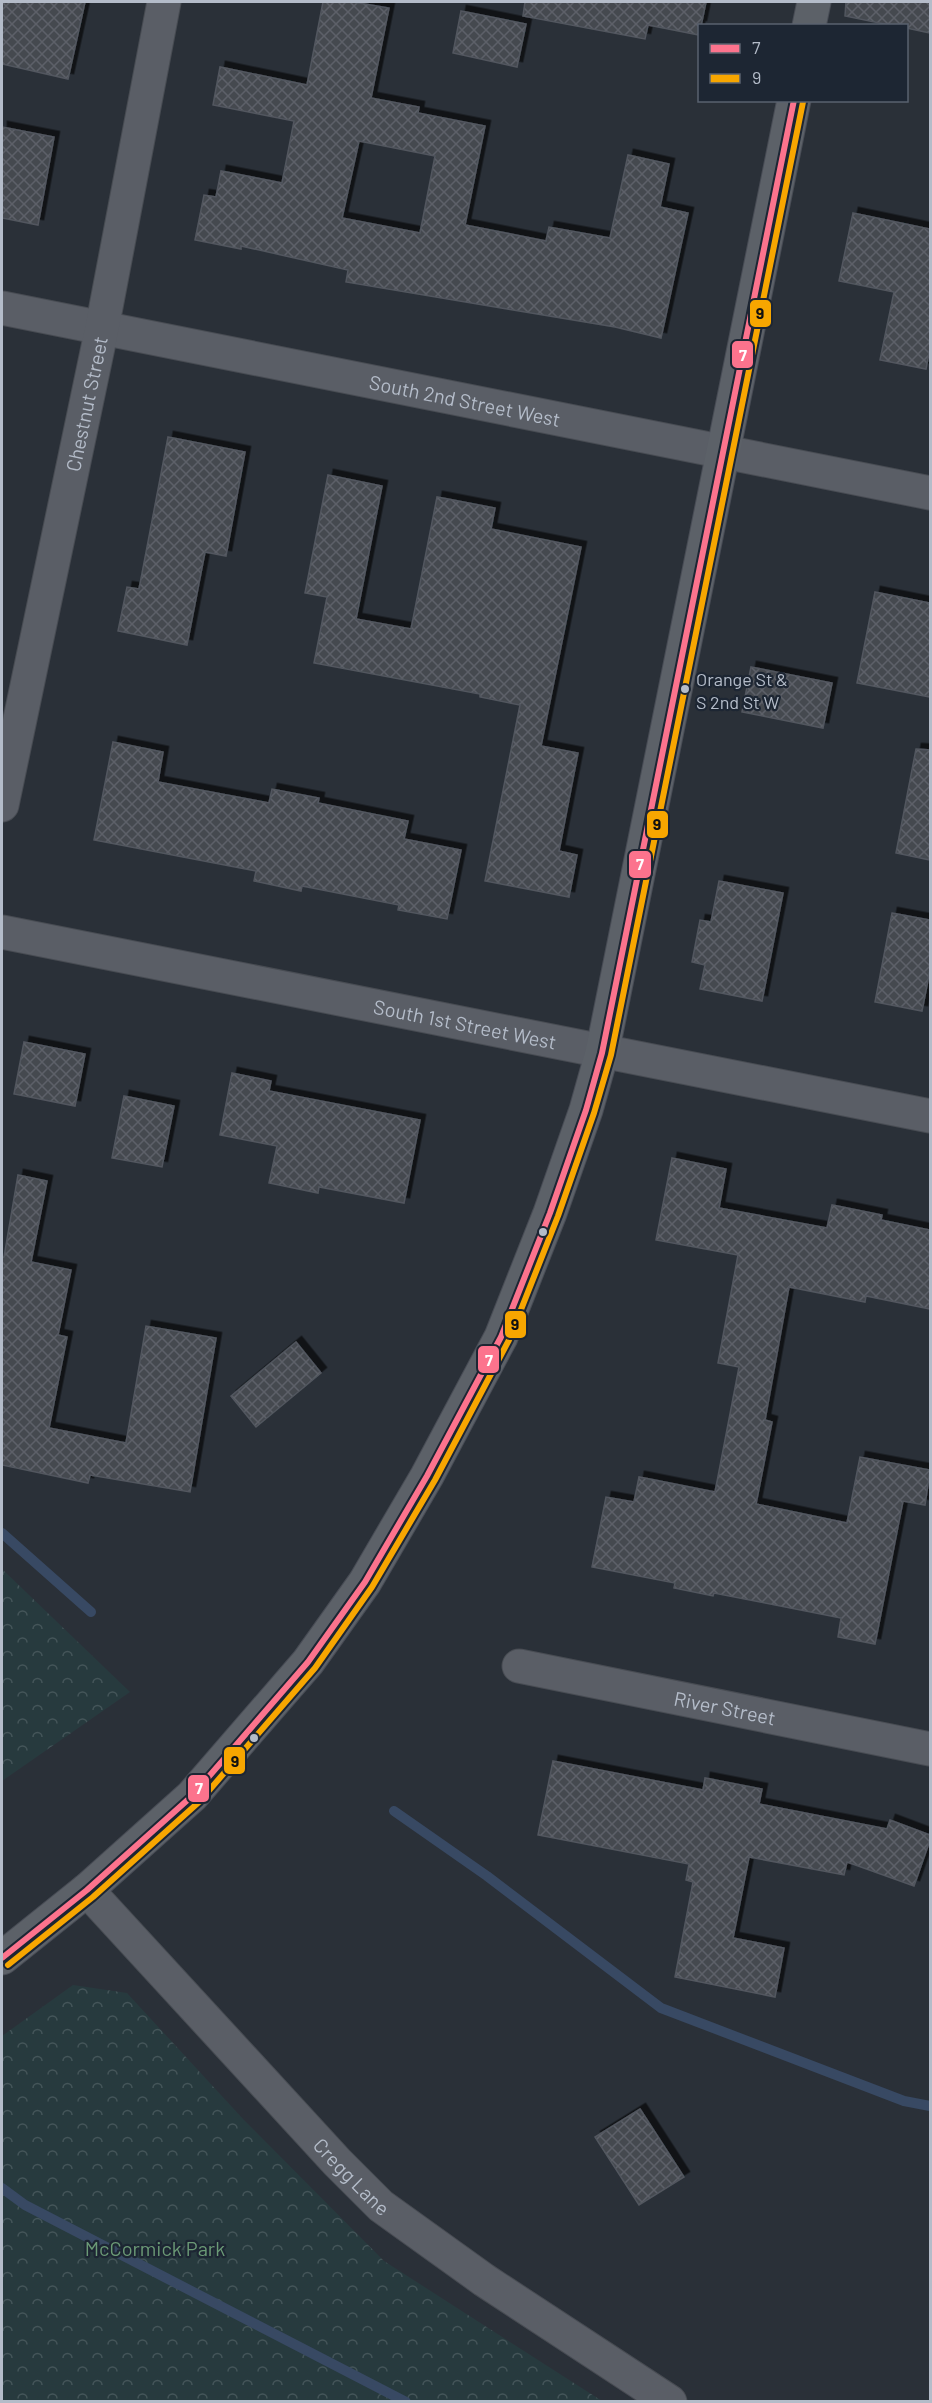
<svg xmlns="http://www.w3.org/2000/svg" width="932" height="2403" viewBox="0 0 932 2403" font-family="Barlow,sans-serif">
  <defs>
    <pattern id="park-crowns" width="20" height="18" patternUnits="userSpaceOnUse" patternTransform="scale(1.5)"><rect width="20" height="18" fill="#273a3e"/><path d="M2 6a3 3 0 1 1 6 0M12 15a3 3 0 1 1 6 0" fill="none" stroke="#445559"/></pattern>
    <pattern id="building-cross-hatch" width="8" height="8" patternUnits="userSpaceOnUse" patternTransform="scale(1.5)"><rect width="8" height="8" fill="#444950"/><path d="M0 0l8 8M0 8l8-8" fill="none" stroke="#5d6168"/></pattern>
    <filter id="shadow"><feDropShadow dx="5.5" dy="-5.5" stdDeviation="0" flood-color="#0009"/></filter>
  </defs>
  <rect width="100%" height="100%" fill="#2a3038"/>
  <g fill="url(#park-crowns)">
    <path d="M 2,1569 L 130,1692 L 2,1781 Z"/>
    <path d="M 73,1985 L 127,1993 L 244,2120 L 384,2261 L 602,2401 L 2,2401 L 2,2036 Z"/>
  </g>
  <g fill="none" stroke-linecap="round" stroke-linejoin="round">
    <g stroke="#384963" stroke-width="10">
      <path d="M 2,1533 L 91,1612"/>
      <path d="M 394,1811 L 487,1876 L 661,2008 L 904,2101 L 930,2106"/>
      <path d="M 2,2188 L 25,2205 L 406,2402"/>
    </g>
  </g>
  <g fill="url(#building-cross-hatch)" stroke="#52575f" stroke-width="1.5" fill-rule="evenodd" filter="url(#shadow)">
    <path d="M 2,2 L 85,2 L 68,79 L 2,64 Z"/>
    <path d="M 323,2 L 353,2 L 389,8 L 371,98 L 419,107 L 418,113 L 485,126 L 465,225 L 546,241 L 549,227 L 610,238 L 628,155 L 669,164 L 660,207 L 688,213 L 661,338 L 615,327 L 346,282 L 348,270 L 241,246 L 241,249 L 195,240 L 204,195 L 216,197 L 221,171 L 282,183 L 294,121 L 213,105 L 220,67 L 307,85 ZM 359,141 L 435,156 L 420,233 L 342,218 Z"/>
    <path d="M 525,2 L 706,2 L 701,26 L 699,26 L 699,35 L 648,25 L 645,39 L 523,16 Z"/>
    <path d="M 846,2 L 930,2 L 930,33 L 906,28 L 906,26 L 894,26 L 845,16 Z"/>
    <path d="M 461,11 L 526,24 L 517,67 L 453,53 Z"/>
    <path d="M 2,127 L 54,137 L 38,225 L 2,218 Z"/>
    <path d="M 853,213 L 930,229 L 930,348 L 926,369 L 880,360 L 894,292 L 839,281 Z"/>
    <path d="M 168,437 L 245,452 L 226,556 L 205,552 L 187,645 L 118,631 L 127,587 L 139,589 Z"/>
    <path d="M 328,475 L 382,486 L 356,619 L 411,629 L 437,497 L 495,508 L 491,529 L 581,547 L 541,746 L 578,753 L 559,851 L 577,855 L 569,897 L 485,881 L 520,705 L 480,697 L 480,694 L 314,663 L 327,597 L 305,593 Z"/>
    <path d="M 875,592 L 930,603 L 930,697 L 857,683 Z"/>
    <path d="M 751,667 L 832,683 L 823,728 L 742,712 Z"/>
    <path d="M 113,742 L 163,752 L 158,782 L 269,803 L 272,789 L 319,798 L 318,803 L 408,821 L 404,839 L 461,850 L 447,919 L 398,910 L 399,905 L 302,886 L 301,891 L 254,881 L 256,871 L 94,840 Z"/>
    <path d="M 916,749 L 930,750 L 930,860 L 896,853 Z"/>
    <path d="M 719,881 L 783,893 L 762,1001 L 700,989 L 705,965 L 692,962 L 700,920 L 711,922 Z"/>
    <path d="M 892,913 L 930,920 L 930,970 L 922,1011 L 875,1002 Z"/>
    <path d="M 24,1042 L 85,1054 L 75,1106 L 14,1094 Z"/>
    <path d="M 232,1073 L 271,1081 L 269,1091 L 420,1120 L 404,1203 L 319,1187 L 318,1193 L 269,1183 L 277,1146 L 220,1135 Z"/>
    <path d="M 124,1096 L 174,1106 L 162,1167 L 112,1158 Z"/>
    <path d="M 672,1158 L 726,1169 L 719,1208 L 827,1228 L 832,1205 L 882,1215 L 881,1220 L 930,1230 L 930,1309 L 866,1296 L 865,1302 L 789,1287 L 765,1420 L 772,1422 L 756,1504 L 847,1523 L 860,1457 L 930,1470 L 925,1505 L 903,1501 L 875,1644 L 838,1637 L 841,1618 L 714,1593 L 713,1596 L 674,1588 L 675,1583 L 592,1567 L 606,1497 L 634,1502 L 639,1477 L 715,1492 L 739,1367 L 718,1363 L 738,1255 L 656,1240 Z"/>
    <path d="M 18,1175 L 47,1181 L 31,1262 L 71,1270 L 58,1335 L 67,1337 L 49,1428 L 126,1443 L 146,1326 L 216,1338 L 190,1492 L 90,1475 L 88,1483 L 2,1465 L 2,1257 L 4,1257 Z"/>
    <path d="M 296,1342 L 321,1373 L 256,1427 L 231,1396 Z"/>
    <path d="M 553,1761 L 703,1790 L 705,1778 L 762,1789 L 759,1804 L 887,1829 L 890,1820 L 930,1835 L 930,1840 L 914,1886 L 847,1862 L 844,1875 L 749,1857 L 733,1938 L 784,1948 L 775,1997 L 675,1977 L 693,1882 L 686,1880 L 689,1864 L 538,1835 Z"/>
    <path d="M 640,2109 L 684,2177 L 639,2205 L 595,2137 Z"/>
  </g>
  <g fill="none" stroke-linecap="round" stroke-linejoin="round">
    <defs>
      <g id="minor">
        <path id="s1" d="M 2,308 L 930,493"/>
        <path id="s2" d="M 2,805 L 102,328 L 164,2"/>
        <path id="s3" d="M 2,932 L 930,1116"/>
        <path id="s4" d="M 519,1666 L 930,1749"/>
        <path id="s5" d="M 87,1890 L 337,2162 L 381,2206 L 484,2280 L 670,2402"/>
      </g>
      <g id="major">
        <path d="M 809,26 L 814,2"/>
        <path d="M 2,1958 L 87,1890 L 192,1796 L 308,1662 L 365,1582 L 427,1476 L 501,1337 L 550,1213 L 586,1110 L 602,1053 L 794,100"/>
      </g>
    </defs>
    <use href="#minor" stroke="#484c53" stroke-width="35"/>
    <use href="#major" stroke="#484c55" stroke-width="35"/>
    <use href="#minor" stroke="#5a5e66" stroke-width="33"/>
    <use href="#major" stroke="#5c6168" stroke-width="33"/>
    <defs>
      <path id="bus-1" d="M 2,1958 L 87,1890 L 192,1796 L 308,1662 L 365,1582 L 427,1476 L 501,1337 L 550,1213 L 586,1110 L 602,1053 L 794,100"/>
      <path id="bus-2" d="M 8,1965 L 93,1897 L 199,1802 L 315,1668 L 372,1587 L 435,1480 L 509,1340 L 558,1216 L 594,1113 L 611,1055 L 803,102"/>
    </defs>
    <use href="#bus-1" stroke="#1d2633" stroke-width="10"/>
    <use href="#bus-2" stroke="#1d2633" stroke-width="10"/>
    <use href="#bus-1" stroke="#fc738d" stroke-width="6"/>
    <use href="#bus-2" stroke="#f7a600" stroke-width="6"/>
  </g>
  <g fill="#b4bcc9" stroke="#1d2633" stroke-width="2">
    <circle cx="685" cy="689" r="5"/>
    <circle cx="543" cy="1232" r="5"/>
    <circle cx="254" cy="1738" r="5"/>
  </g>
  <g text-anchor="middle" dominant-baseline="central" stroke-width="4.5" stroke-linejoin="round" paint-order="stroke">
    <g font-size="18" fill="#b4bcc9" stroke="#1d2633" text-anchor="start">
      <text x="696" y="679">Orange St &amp;<tspan x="696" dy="23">S 2nd St W</tspan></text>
    </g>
    <g font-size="20" fill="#b4bcc9" stroke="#1d2633">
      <text stroke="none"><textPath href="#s1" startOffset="472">South 2nd Street West</textPath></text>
      <text stroke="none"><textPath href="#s2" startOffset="410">Chestnut Street</textPath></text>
      <text stroke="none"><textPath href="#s3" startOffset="472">South 1st Street West</textPath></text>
      <text stroke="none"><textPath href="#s4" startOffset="210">River Street</textPath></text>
      <text stroke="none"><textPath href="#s5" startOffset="390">Cregg Lane</textPath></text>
    </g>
    <g font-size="20" fill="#6b9a76" stroke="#1d2633">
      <text x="155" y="2248">McCormick Park</text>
    </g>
  </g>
  <g stroke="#1d2633" stroke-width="2">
    <rect x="749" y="299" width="23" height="29" rx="6" fill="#f7a600"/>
    <rect x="731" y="340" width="23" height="29" rx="6" fill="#fc738d"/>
    <rect x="646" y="810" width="23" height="29" rx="6" fill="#f7a600"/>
    <rect x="628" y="850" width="24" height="29" rx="6" fill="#fc738d"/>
    <rect x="504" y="1310" width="23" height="29" rx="6" fill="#f7a600"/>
    <rect x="477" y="1345" width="23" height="29" rx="6" fill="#fc738d"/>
    <rect x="223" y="1746" width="23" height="29" rx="6" fill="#f7a600"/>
    <rect x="187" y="1774" width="23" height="29" rx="6" fill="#fc738d"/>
  </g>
  <g font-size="16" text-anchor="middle" font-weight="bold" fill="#fff">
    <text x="743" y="361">7</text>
    <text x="640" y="870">7</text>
    <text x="489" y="1366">7</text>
    <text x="199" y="1794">7</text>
  </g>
  <g font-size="16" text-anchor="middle" font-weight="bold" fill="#111">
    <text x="760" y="319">9</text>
    <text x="657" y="830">9</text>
    <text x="515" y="1330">9</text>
    <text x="235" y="1767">9</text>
  </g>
  <rect width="932" height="2403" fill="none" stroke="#b4bcc9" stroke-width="6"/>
  <rect x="698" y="24" width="210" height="78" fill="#1d2633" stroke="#59626f" stroke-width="1.5"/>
  <rect x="710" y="44" width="30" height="9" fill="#fc738d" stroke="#59626f" stroke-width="1.5"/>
  <text x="752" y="54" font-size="18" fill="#b4bcc9">7</text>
  <rect x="710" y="74" width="30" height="9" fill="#f7a600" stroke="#59626f" stroke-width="1.5"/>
  <text x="752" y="84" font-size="18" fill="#b4bcc9">9</text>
</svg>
